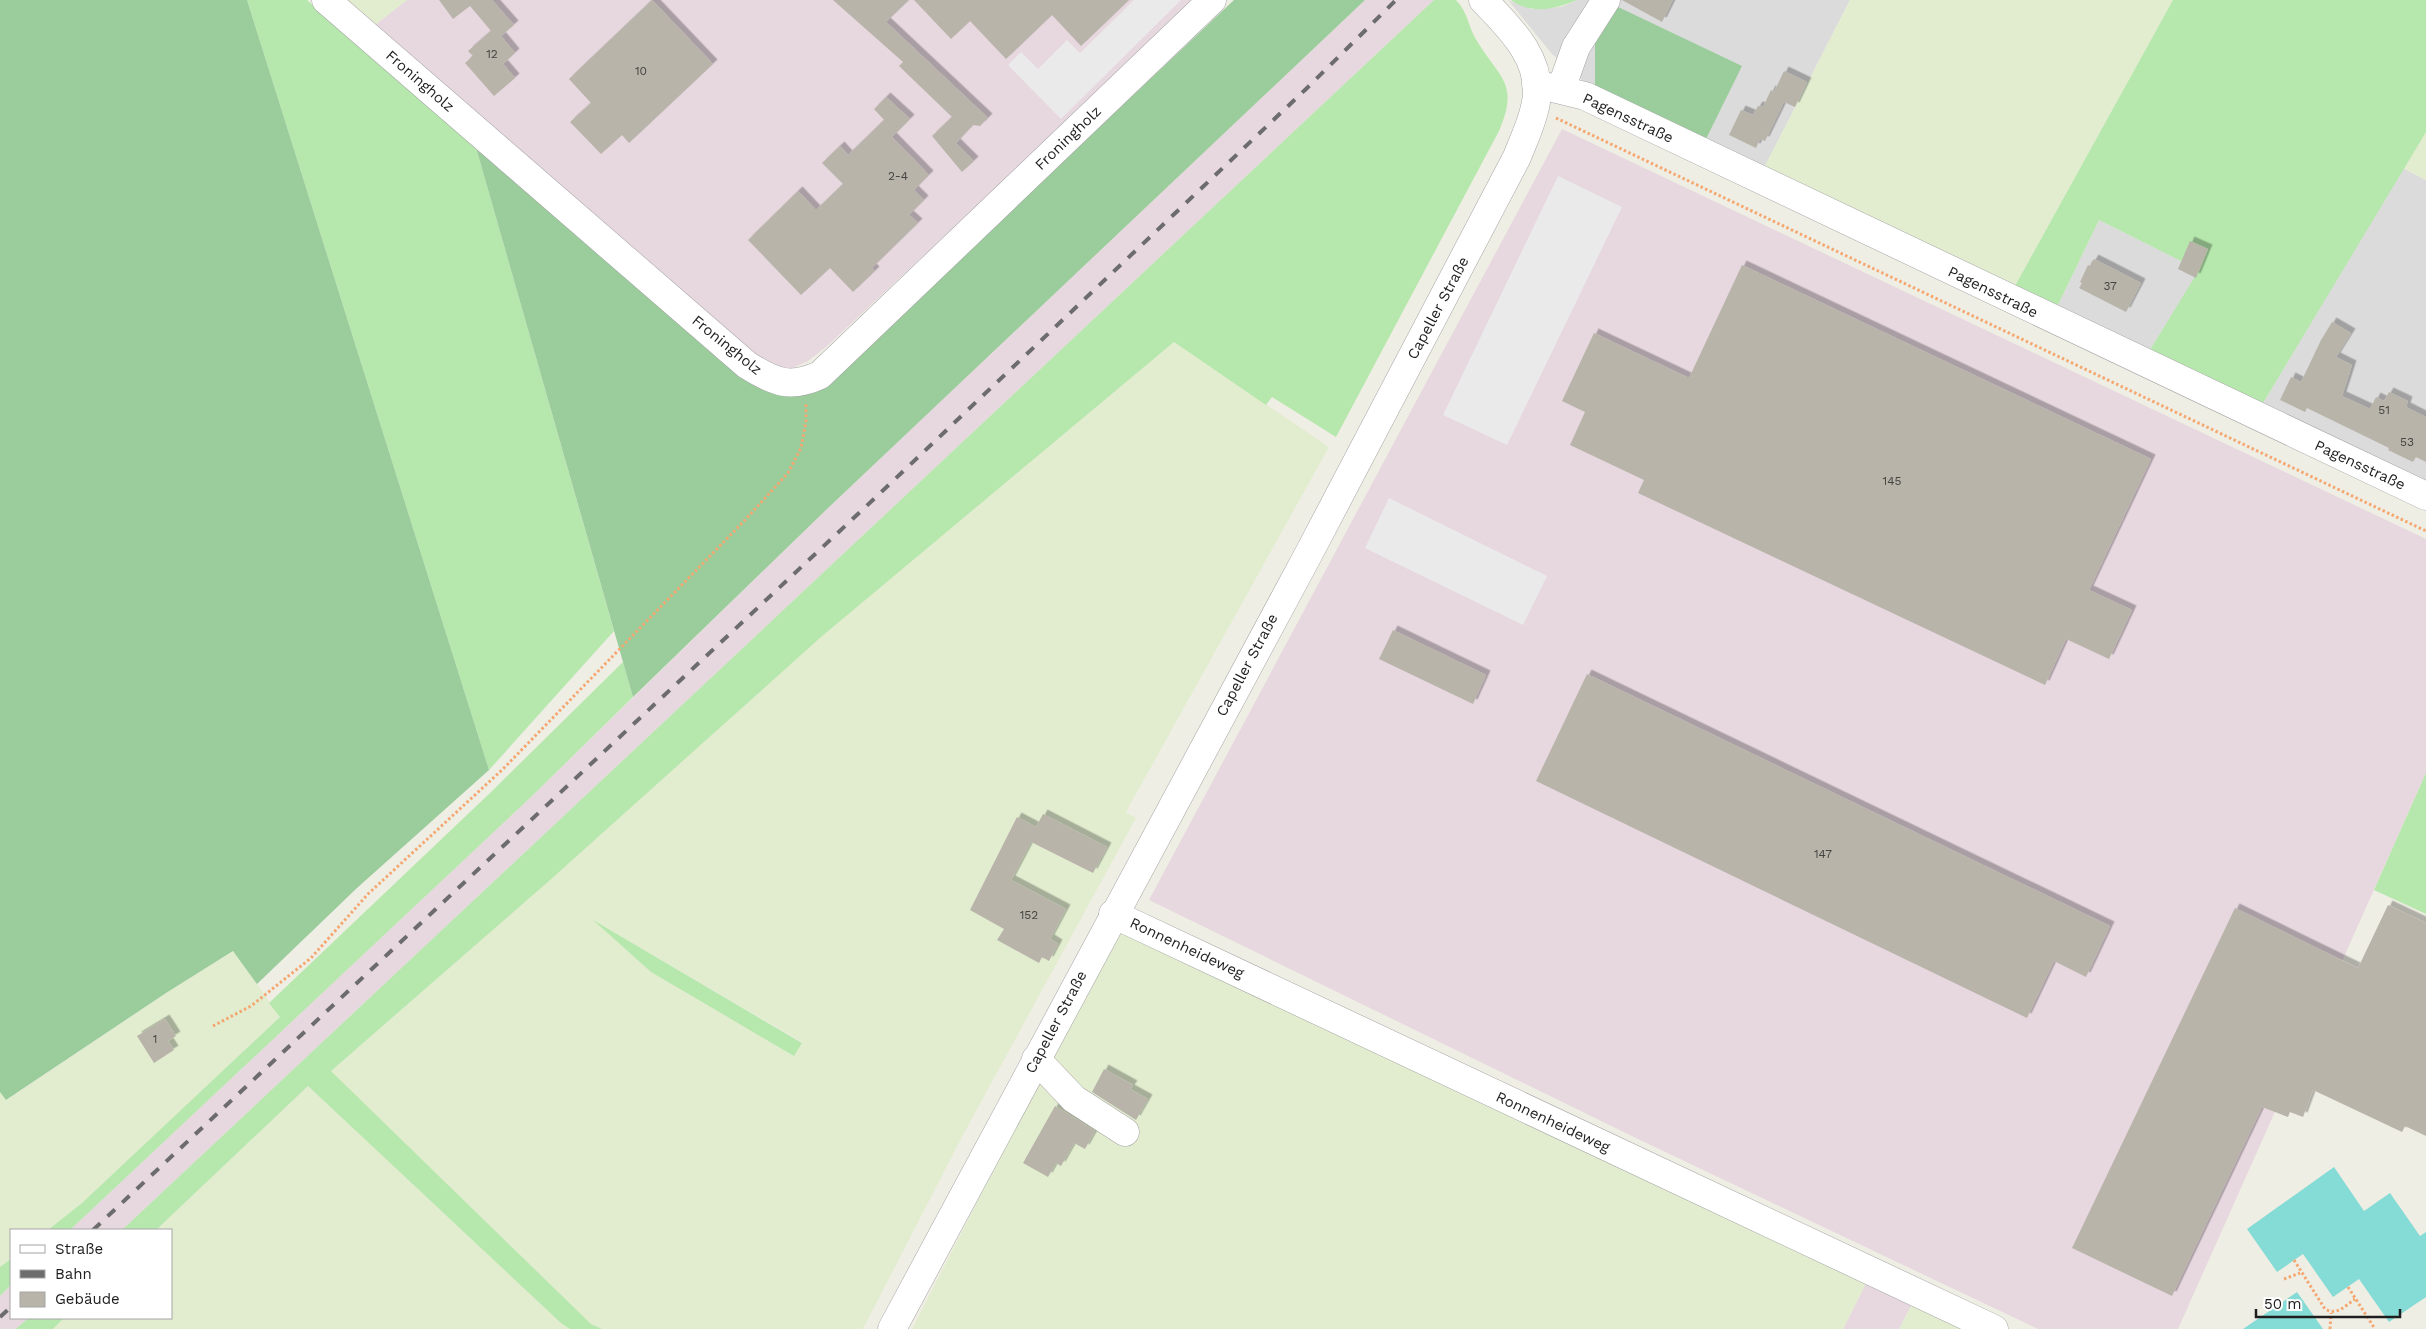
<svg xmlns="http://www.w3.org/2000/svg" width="2426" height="1329" viewBox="0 0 2426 1329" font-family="'Work Sans',sans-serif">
  <defs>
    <filter id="shadow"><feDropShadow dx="4.5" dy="-4.5" stdDeviation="0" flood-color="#0004"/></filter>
  </defs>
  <rect width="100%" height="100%" fill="#efeee4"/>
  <g fill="#dcdbdb">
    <path d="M 1508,0 L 1532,9 L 1561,7 L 1577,0 L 1850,0 L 1764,168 L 1595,91 L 1552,54 Z"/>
    <path d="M 2403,168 L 2426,180 L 2426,482 L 2263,403 Z"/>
    <path d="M 2099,220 L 2200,270 L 2150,350 L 2057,307 Z"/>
  </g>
  <g fill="#e7d7df">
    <path d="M 407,0 L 1196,0 L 826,347 L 808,361 L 788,370 L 755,356 L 371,28 Z"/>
    <path d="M 1365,0 L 1434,0 L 122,1230 L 70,1230 L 531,797 L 827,509 Z"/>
    <path d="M 1562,129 L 2426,539 L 2426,773 L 2178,1329 L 2038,1329 L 1638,1139 L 1149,900 Z"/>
    <path d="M 1867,1281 L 1913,1302 L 1899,1329 L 1843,1329 Z"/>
    <path d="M 11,1285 L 11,1318 L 28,1318 L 16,1329 L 0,1329 L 0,1296 Z"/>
  </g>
  <g fill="#e2edd0" fill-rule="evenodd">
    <path d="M 339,0 L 407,0 L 371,28 Z"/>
    <path d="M 1850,0 L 2173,0 L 2015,286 L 1764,168 Z"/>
    <path d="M 2426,132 L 2426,180 L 2403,168 Z"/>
    <path d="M 1174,342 L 1329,447 L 1126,812 L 1136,818 L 963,1135 L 863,1329 L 602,1329 L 591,1324 L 331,1071 L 549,881 L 821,637 ZM 596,922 L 802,1042 L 802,1043 L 793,1055 L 651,972 Z"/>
    <path d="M 1118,927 L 1867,1281 L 1843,1329 L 912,1329 Z"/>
    <path d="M 234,951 L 280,1017 L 82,1203 L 48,1230 L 11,1230 L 11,1259 L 0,1267 L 0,1092 L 7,1100 L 166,993 Z"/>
    <path d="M 308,1086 L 562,1324 L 570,1329 L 53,1329 L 64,1318 L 171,1318 L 171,1230 L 156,1230 Z"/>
    <path d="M 1913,1302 L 1970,1329 L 1899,1329 Z"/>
  </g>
  <g fill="#b6e7ac">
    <path d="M 247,0 L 307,0 L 475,144 L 614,631 L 489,770 Z"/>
    <path d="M 1434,0 L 1456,0 C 1468,12 1468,27 1477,41 C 1501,80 1519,83 1499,131 L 1336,437 L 1272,397 L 1266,405 L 1174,342 L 821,637 L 549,881 L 331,1071 L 591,1324 L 602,1329 L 570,1329 L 562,1324 L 308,1086 L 156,1230 L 122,1230 Z"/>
    <path d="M 1511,0 L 1577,0 C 1556,9 1531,15 1511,0 Z"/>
    <path d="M 2173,0 L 2426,0 L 2426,132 L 2263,403 L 2150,350 L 2199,270 L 2099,220 L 2057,307 L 2015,286 Z"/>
    <path d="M 623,662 L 633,697 L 531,797 L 70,1230 L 48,1230 L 82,1203 L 280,1017 L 269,1003 L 490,793 Z"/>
    <path d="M 2426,773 L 2426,914 L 2374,890 Z"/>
    <path d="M 593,920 L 802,1043 L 794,1056 L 651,972 Z"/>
    <path d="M 11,1259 L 11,1285 L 0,1296 L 0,1267 Z"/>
    <path d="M 28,1318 L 64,1318 L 53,1329 L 16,1329 Z"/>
  </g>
  <g fill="#9bcc9c">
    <path d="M 0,0 L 247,0 L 489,770 L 357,888 L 257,984 L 233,951 L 166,993 L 6,1100 L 0,1092 Z"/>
    <path d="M 1234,0 L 1365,0 L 827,509 L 633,697 L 475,144 L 739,374 L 826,385 Z"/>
    <path d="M 1616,6 L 1742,66 L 1705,141 L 1595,91 L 1595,26 Z"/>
  </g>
  <g fill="#85dbd5">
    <path d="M 2334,1167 L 2364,1211 L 2390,1193 L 2420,1236 L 2426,1232 L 2426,1297 L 2389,1322 L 2359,1279 L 2333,1297 L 2303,1254 L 2277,1272 L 2247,1229 Z"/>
    <path d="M 2297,1292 L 2323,1329 L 2243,1329 Z"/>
  </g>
  <g fill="#eaeaea">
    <path d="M 1134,0 L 1181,0 L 1061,119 L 1008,65 L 1021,52 L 1038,69 L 1067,40 L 1080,53 Z"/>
    <path d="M 1558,176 L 1622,207 L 1507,445 L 1443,415 Z"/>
    <path d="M 1389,498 L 1547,576 L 1523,625 L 1365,548 Z"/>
  </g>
  <g fill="#b8b4aa" filter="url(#shadow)">
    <path d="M 439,0 L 492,0 L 514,25 L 501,36 L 515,53 L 503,64 L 515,78 L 494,96 L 465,63 L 473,56 L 468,51 L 491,31 L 470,6 L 453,19 Z"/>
    <path d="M 652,0 L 713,64 L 629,143 L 622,135 L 601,154 L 570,122 L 591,103 L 569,79 Z"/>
    <path d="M 833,0 L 909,0 L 886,22 L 988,118 L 980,126 L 973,125 L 956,143 L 974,161 L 962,172 L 932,136 L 952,117 L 899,66 L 903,62 Z"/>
    <path d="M 914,0 L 1129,0 L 1081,46 L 1052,15 L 1006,59 L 970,21 L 951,39 Z"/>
    <path d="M 1622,0 L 1673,0 L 1662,22 Z"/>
    <path d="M 1784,71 L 1807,82 L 1795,107 L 1784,102 L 1765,141 L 1760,139 L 1756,148 L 1729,135 L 1741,110 L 1753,115 L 1758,106 L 1763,107 L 1771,90 L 1774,92 Z"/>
    <path d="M 886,97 L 910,119 L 892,137 L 929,175 L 914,190 L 924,200 L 909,215 L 918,223 L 872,268 L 875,271 L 853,292 L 830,268 L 801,295 L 748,240 L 798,191 L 816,210 L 843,184 L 822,163 L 840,146 L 848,155 L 884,120 L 874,109 Z"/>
    <path d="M 2190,241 L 2208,249 L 2196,278 L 2178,269 Z"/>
    <path d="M 2094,259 L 2141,283 L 2126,312 L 2079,288 L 2082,283 L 2080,282 L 2088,265 L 2090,266 Z"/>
    <path d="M 1742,265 L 2151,459 L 2089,590 L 2132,610 L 2109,659 L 2066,639 L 2045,685 L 1638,493 L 1644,480 L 1570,445 L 1585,412 L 1562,401 L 1594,333 L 1689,378 Z"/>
    <path d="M 2332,322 L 2351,333 L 2336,357 L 2352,365 L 2342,396 L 2370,409 L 2376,397 L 2384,401 L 2389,392 L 2408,401 L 2406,407 L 2426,417 L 2426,462 L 2416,457 L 2413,462 L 2388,450 L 2389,448 L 2307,408 L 2305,412 L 2280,400 L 2291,377 L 2301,382 L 2321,340 Z"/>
    <path d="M 1393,630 L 1486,675 L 1473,704 L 1379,659 Z"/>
    <path d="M 1587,674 L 2110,926 L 2086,977 L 2054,961 L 2027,1018 L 1536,781 Z"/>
    <path d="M 1043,814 L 1107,847 L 1093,873 L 1031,842 L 1011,880 L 1066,909 L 1050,939 L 1058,944 L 1049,961 L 1042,957 L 1039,963 L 997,940 L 1004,929 L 970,910 L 1017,817 L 1036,827 Z"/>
    <path d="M 2388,905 L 2426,923 L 2426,1136 L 2405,1126 L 2402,1132 L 2313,1090 L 2303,1117 L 2290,1112 L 2288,1117 L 2262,1107 L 2172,1296 L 2072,1248 L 2235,908 L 2358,968 Z"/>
    <path d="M 165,1019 L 176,1036 L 168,1041 L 174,1050 L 154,1063 L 137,1036 Z"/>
    <path d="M 1104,1069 L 1133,1085 L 1130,1089 L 1148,1099 L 1136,1120 L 1092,1092 Z"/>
    <path d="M 1055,1106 L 1095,1131 L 1085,1149 L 1074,1143 L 1061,1166 L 1056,1163 L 1048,1177 L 1023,1163 Z"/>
  </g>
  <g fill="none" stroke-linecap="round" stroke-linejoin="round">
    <defs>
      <g id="minor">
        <path d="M 326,0 L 747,365 C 774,382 790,389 820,375 L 1212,0"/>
        <path d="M 1536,84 L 1585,96 L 2426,496"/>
        <path d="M 1561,89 L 1576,47 L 1606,0"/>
        <path d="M 1113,914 L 1994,1329"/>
        <path d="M 1036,1059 L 1074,1099 L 1125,1132"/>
        <path d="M 892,1329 L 1308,555 L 1517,157 C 1524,139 1533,121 1536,102 C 1544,60 1509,27 1483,0"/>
      </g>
    </defs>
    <use href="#minor" stroke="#a5a5a5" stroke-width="29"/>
    <g stroke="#f4a770" stroke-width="3" stroke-dasharray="2.5 2.5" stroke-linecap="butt">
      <path d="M 1556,118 L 2426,531"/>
      <path d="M 213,1026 L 251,1006 L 311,958 L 368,894 L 503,769 L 746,519 L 788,473 L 801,448 L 806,421 L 806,402"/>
      <path d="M 2294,1260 L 2325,1309 C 2337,1316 2345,1306 2355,1299"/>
      <path d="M 2284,1279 L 2300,1273"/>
      <path d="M 2348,1287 L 2375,1329"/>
      <path d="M 2330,1329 L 2331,1313"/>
    </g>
    <use href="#minor" stroke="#fff" stroke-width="28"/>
    <g stroke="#6c6c6c" stroke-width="4" stroke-dasharray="10 10" stroke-linecap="butt">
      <path d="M 93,1230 L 875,498 L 1306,89 L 1396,0"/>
      <path d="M 0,1317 L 11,1307"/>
    </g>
  </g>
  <g text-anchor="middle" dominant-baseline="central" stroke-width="4.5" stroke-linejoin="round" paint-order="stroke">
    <g font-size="12" fill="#444441">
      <text x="492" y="54">12</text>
      <text x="641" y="71">10</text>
      <text x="898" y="176">2-4</text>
      <text x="2110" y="286">37</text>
      <text x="2384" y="410">51</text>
      <text x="2407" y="442">53</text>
      <text x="1892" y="481">145</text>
      <text x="1823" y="854">147</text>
      <text x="1029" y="915">152</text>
      <text x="155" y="1039">1</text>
    </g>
    <g font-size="15" fill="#1e1e1e" stroke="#fff">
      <text transform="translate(420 81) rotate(41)">Froningholz</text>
      <text transform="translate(1628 118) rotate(25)">Pagensstraße</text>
      <text transform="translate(1068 138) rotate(-44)">Froningholz</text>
      <text transform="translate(1993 292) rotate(26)">Pagensstraße</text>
      <text transform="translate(1438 308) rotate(-62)">Capeller Straße</text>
      <text transform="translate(727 345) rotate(39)">Froningholz</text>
      <text transform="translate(2360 465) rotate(25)">Pagensstraße</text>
      <text transform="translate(1247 665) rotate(-62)">Capeller Straße</text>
      <text transform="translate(1187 948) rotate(25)">Ronnenheideweg</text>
      <text transform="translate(1056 1022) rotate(-62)">Capeller Straße</text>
      <text transform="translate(1553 1122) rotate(25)">Ronnenheideweg</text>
    </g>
  </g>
  <rect x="10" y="1229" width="162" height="90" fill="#ffffff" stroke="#a5a5a5"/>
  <rect x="20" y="1245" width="25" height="8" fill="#ffffff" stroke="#a5a5a5"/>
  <text x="55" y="1254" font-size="15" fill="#1e1e1e">Straße</text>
  <rect x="20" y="1270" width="25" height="8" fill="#6c6c6c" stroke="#a5a5a5"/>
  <text x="55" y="1279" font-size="15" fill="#1e1e1e">Bahn</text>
  <rect x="20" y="1292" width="25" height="15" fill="#b8b4aa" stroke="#a5a5a5"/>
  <text x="55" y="1304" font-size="15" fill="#1e1e1e">Gebäude</text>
  <path d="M2256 1309v8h144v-8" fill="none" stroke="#1e1e1e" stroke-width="2.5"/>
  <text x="2264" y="1309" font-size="15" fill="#1e1e1e" stroke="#ffffff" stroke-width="4" paint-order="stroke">50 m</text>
</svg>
